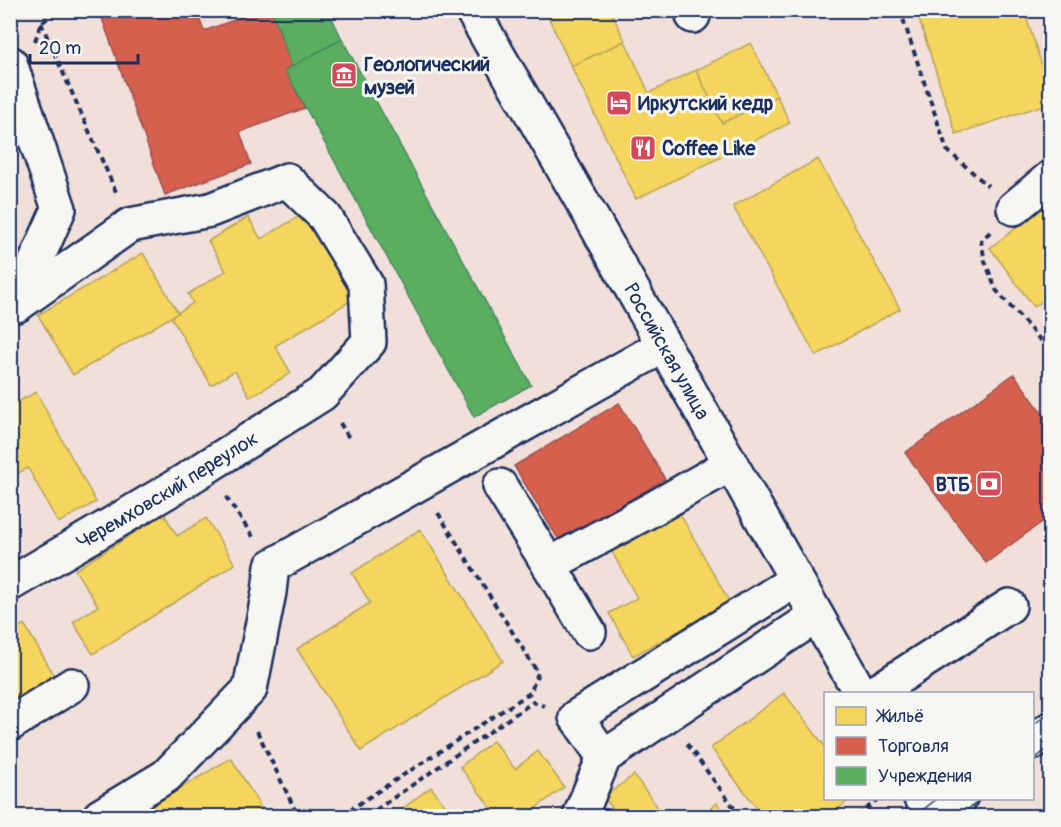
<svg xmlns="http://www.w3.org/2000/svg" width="1061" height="827" viewBox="0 0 1061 827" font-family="Pangolin,sans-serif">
  <rect width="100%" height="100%" fill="#f1dfd9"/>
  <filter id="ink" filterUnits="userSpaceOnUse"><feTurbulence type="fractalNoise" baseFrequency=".0167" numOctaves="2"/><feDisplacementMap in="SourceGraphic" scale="12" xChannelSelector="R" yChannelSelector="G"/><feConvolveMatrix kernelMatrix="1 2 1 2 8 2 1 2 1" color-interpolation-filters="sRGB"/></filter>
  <g filter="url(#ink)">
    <g fill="#f6d55c" stroke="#b4a35d" stroke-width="1.5">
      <path d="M 545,10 L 610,10 L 625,41 L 571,66 Z"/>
      <path d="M 785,10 L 812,10 L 788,18 Z"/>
      <path d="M 916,10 L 1024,10 L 1050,91 L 1050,103 L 956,134 Z"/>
      <path d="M 625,41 L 649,93 L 696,70 L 722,123 L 777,96 L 790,123 L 636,199 L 571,66 Z"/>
      <path d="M 751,43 L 777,96 L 722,123 L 696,70 Z"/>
      <path d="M 818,159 L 900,309 L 816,356 L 733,206 Z"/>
      <path d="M 1050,202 L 1050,295 L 1034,307 L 990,248 Z"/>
      <path d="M 303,214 L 354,299 L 275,346 L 291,373 L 250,397 L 235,371 L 211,385 L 171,317 L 193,303 L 188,294 L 226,271 L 208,241 L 248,217 L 261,239 Z"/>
      <path d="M 143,253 L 178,313 L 73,375 L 38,315 Z"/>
      <path d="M 36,392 L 96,502 L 58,523 L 28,468 L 10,477 L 10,406 Z"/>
      <path d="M 678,510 L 730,603 L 633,656 L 609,613 L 637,598 L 610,548 Z"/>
      <path d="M 164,514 L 177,536 L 206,518 L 235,564 L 93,654 L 73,622 L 98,606 L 75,570 Z"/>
      <path d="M 420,529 L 503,661 L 361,751 L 297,649 L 370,603 L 352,573 Z"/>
      <path d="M 24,624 L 57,680 L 10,707 L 10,632 Z"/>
      <path d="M 784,693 L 826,748 L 826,798 L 852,798 L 829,816 L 763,816 L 711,748 Z"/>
      <path d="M 493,741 L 515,769 L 538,751 L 564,787 L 525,816 L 497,816 L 460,767 Z"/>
      <path d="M 231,758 L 266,816 L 134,816 Z"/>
      <path d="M 634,775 L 664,816 L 618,816 L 604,797 Z"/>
      <path d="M 431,787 L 453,816 L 393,816 Z"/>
      <path d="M 717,803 L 727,816 L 700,816 Z"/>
    </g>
    <g fill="#d6604d" stroke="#9e5152" stroke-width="1.5">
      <path d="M 99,10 L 196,10 L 204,31 L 261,10 L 272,10 L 292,67 L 285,70 L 305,108 L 240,132 L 251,164 L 165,195 Z"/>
      <path d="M 1014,374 L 1050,424 L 1050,516 L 986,563 L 905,453 Z"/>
      <path d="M 619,403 L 665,479 L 560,542 L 514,466 Z"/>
    </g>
    <g fill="#5aae61" stroke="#478860" stroke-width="1.5">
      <path d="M 272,10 L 328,10 L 342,39 L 292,67 Z"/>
      <path d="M 342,39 L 531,385 L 474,417 L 285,70 Z"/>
    </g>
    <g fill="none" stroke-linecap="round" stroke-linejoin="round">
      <defs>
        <g id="minor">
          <path id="s1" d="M 472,10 L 597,227 L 861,694"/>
          <path d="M 692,10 L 693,16"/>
          <path d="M 10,63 L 59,209 L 17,304"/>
          <path d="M 1014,208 L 1050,178"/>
          <path d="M 500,486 L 549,565 L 589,632"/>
          <path d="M 549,565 L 654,508 L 731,464"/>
          <path id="s2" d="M 10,584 L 173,488 L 322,394 L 369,342 L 366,284 L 325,217 L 287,180 L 210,210 L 130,225 L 17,305"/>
          <path d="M 873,694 L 1009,606"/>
          <path d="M 10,724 L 72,685"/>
          <path d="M 604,757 L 576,717 L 796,580"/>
          <path d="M 921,798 L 931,816"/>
          <path d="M 100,816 L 166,776 L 250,689 L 269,592 L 272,566 L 663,346"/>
          <path d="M 580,816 L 604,757 L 816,616"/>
        </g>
        <g id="major">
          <path d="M 1032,743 L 1050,729"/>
          <path d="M 937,816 L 960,798"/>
        </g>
      </defs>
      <use href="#minor" stroke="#1b2f5e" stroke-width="38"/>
      <use href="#major" stroke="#1b2f5e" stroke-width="38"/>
      <g stroke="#1b2f5e" stroke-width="4" stroke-dasharray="6 4.5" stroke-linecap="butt">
        <path d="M 900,10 L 947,150 L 988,186"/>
        <path d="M 41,23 L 117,194"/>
        <path d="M 35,41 L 41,23 L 59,10"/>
        <path d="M 990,232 L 981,241 L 985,261 L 996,290 L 1050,351"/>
        <path d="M 340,423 L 349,438"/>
        <path d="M 10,449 L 12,453 L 10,539"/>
        <path d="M 226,497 L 254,538"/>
        <path d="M 257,731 L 298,816"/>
        <path d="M 687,744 L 740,816"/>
        <path d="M 340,816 L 530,693 L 538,673 L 438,513"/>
        <path d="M 367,816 L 533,702 L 544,706"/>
        <path d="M 858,816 L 879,798"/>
      </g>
      <use href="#minor" stroke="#f6f6f2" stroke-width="33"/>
      <use href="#major" stroke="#f6f6f2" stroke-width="33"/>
      <g stroke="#1b2f5e" stroke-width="1.5">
        <path d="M 1032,726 L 1050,712"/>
        <path d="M 1032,761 L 1050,747"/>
        <path d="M 915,816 L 938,798"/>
        <path d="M 959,816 L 983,798"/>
      </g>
    </g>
  </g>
  <defs>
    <symbol id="museum-square" viewBox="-11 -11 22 22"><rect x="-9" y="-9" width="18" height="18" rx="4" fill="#d1495b" stroke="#f6f6f2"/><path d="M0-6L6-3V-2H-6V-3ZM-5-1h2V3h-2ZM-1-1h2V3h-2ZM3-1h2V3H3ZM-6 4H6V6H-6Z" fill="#fff"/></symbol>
    <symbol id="hotel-square" viewBox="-11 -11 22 22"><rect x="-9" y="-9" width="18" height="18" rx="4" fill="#d1495b" stroke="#f6f6f2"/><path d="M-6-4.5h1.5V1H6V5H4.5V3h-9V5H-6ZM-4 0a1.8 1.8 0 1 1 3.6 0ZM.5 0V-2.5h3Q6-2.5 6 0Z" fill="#fff"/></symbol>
    <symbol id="restaurant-square" viewBox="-11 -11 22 22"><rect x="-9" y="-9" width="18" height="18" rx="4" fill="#d1495b" stroke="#f6f6f2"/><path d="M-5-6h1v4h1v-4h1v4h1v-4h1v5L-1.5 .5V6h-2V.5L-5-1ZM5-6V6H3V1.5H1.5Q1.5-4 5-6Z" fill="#fff"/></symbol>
    <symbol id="bank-square" viewBox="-11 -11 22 22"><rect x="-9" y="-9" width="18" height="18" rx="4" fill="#d1495b" stroke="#f6f6f2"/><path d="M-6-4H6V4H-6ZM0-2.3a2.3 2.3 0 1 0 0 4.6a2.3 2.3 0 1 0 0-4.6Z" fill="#fff"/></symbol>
  </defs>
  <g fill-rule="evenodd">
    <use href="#museum-square" x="329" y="60" width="30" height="30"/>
    <use href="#hotel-square" x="604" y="88" width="30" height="30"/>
    <use href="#restaurant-square" x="628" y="133" width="30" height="30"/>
    <use href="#bank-square" x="974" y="469" width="30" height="30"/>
  </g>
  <g text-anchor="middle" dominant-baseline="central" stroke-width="6" stroke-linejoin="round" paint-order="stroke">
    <g font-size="20" font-weight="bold" fill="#1b2f5e" stroke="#f6f6f2" text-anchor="start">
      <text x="364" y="64">Геологический<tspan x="364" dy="23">музей</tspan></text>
      <text x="638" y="103">Иркутский кедр</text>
      <text x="662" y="148">Coffee Like</text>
      <text x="970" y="484" text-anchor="end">ВТБ</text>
    </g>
    <g font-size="20" fill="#1b2f5e" stroke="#f6f6f2">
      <text stroke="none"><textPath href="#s1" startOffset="393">Российская улица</textPath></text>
      <text stroke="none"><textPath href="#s2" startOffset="183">Черемховский переулок</textPath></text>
    </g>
  </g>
  <rect width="1061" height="827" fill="none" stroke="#f6f6f2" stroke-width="36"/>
  <rect x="18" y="18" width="1025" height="791" fill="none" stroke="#1b2f5e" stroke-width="2" filter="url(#ink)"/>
  <rect x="824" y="692" width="210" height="108" fill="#f6f6f2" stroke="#9ea6b7" stroke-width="1.5"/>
  <rect x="836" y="707" width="30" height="18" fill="#f6d55c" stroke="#9ea6b7" stroke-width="1.5"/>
  <text x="878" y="722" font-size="18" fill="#1b2f5e">Жильё</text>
  <rect x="836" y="737" width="30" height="18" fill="#d6604d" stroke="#9ea6b7" stroke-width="1.5"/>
  <text x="878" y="752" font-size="18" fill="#1b2f5e">Торговля</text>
  <rect x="836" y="767" width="30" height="18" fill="#5aae61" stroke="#9ea6b7" stroke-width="1.5"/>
  <text x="878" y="782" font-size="18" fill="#1b2f5e">Учреждения</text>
  <path d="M30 54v9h108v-9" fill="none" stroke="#1b2f5e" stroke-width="3"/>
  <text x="39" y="54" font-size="18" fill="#1b2f5e" stroke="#f6f6f2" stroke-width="4.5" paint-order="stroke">20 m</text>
</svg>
